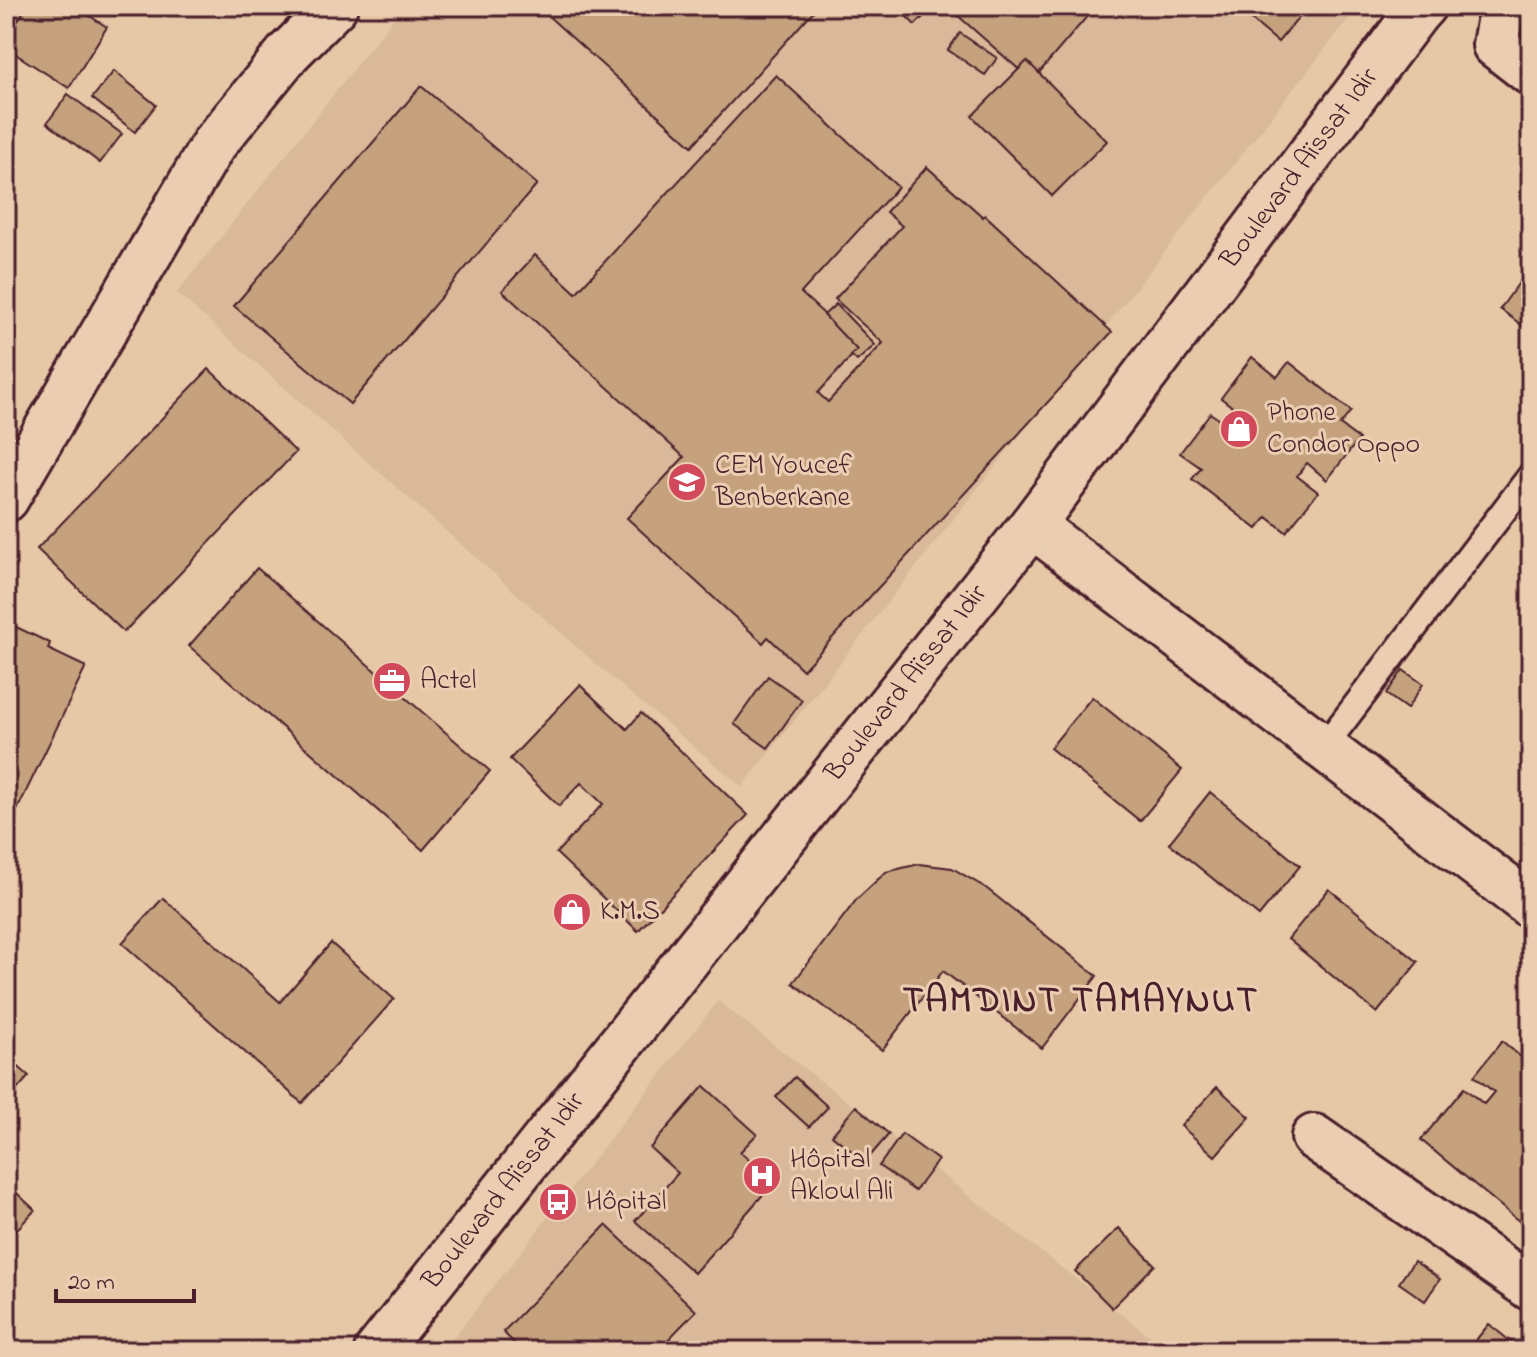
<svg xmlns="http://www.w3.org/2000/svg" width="1537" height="1357" viewBox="0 0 1537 1357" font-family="'Indie Flower',sans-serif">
  <rect width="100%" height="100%" fill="#e6c8a7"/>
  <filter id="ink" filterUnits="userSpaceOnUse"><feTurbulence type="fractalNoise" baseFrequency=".0125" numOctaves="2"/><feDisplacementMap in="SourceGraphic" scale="16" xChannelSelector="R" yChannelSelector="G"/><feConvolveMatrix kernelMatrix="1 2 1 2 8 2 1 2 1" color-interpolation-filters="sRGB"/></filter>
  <g filter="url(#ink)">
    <g fill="#d9b999">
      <path d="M 403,6 L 1359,6 L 742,787 L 605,672 L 177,293 Z"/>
      <path d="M 718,1001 L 1169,1351 L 443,1351 Z"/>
    </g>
    <g fill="#c5a17e" stroke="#4a1f2b" stroke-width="2">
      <path d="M 27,6 L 74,6 L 107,27 L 69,88 L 6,48 L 6,39 Z"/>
      <path d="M 554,6 L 652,6 L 662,15 L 671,6 L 818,6 L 692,146 L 546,14 Z"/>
      <path d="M 896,6 L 934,6 L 915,25 Z"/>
      <path d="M 947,6 L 1096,6 L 1032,81 Z"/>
      <path d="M 1235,6 L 1309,6 L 1278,42 Z"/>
      <path d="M 960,33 L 997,58 L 985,75 L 948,50 Z"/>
      <path d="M 1027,61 L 1107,141 L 1052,196 L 972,116 Z"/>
      <path d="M 114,71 L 156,105 L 135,132 L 92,98 Z"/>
      <path d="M 776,75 L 898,187 L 801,293 L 860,347 L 818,393 L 828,402 L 883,343 L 835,299 L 902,226 L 886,212 L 927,167 L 983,217 L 985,215 L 1112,332 L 803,670 L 768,637 L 763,643 L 627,518 L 684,457 L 502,291 L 535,255 L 576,293 Z"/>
      <path d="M 421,86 L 537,184 L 350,404 L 234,306 Z"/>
      <path d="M 68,94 L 122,134 L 100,163 L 47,123 Z"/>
      <path d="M 1531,266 L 1531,332 L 1500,309 Z"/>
      <path d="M 836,304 L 875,345 L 857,361 L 851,355 L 857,350 L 824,315 Z"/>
      <path d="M 1252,357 L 1277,377 L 1289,362 L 1351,411 L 1340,425 L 1359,439 L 1327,480 L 1307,463 L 1297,476 L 1318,492 L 1286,532 L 1267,517 L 1257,529 L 1192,479 L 1201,468 L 1180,453 L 1210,413 L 1229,426 L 1239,412 L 1221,398 Z"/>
      <path d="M 209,369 L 296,452 L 124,632 L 37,549 Z"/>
      <path d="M 257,568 L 490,771 L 423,850 L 189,646 Z"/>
      <path d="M 12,625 L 50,643 L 48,649 L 86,667 L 6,833 L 6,638 Z"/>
      <path d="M 1403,670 L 1423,684 L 1407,709 L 1386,694 Z"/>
      <path d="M 768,676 L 802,700 L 768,748 L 734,724 Z"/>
      <path d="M 580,685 L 627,729 L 641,713 L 748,815 L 638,931 L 556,853 L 603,804 L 581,783 L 559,806 L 510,759 Z"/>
      <path d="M 1092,697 L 1182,770 L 1140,821 L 1050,748 Z"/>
      <path d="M 1210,792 L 1300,866 L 1259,916 L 1169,843 Z"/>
      <path d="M 919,864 L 952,868 L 986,888 L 1097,976 L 1042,1048 L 943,971 L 882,1050 L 793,983 L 857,899 L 886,872 Z"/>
      <path d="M 1329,889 L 1418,962 L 1377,1013 L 1288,939 Z"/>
      <path d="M 163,898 L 280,1002 L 331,943 L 394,999 L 302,1103 L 122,943 Z"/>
      <path d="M 1502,1041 L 1521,1057 L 1531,1046 L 1531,1219 L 1525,1226 L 1421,1140 L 1464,1088 L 1484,1104 L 1494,1092 L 1474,1076 Z"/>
      <path d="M 6,1056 L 29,1076 L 6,1102 Z"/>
      <path d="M 795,1077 L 828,1107 L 809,1127 L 776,1097 Z"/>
      <path d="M 704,1086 L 757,1134 L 740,1152 L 774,1182 L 694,1273 L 635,1221 L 678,1173 L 650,1148 Z"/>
      <path d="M 1217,1087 L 1250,1117 L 1215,1156 L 1181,1126 Z"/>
      <path d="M 856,1106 L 889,1134 L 865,1162 L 832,1135 Z"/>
      <path d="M 902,1134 L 938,1160 L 915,1191 L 879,1166 Z"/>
      <path d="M 6,1183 L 35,1210 L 6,1241 Z"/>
      <path d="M 606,1225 L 696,1311 L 657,1351 L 522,1351 L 503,1332 Z"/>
      <path d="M 1119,1228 L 1155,1265 L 1112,1308 L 1075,1271 Z"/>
      <path d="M 1414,1261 L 1440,1279 L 1425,1301 L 1399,1283 Z"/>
      <path d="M 1489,1324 L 1522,1351 L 1467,1351 Z"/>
      <path d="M 1149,1344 L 1152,1351 L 1133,1351 Z"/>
    </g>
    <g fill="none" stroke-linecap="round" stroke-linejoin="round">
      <defs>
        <path id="lane" d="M 1323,748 L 1531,475"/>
        <g id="street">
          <path d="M 1502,6 L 1495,45 L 1531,73"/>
          <path d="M 6,499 L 213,145 L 288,53 L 335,6"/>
          <path d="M 1032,525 L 1531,906"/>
          <path d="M 1314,1137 L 1531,1288"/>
          <path id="s1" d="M 377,1351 L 1032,525 L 1415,15 L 1423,6"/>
        </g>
      </defs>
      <use href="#lane" stroke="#4a1f2b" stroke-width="30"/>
      <use href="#street" stroke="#4a1f2b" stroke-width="50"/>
      <use href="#lane" stroke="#ebceb2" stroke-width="24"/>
      <use href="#street" stroke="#ebceb2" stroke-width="44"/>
    </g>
  </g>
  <defs>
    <symbol id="shop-disc" viewBox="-11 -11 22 22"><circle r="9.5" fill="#d1495b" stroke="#ebceb2"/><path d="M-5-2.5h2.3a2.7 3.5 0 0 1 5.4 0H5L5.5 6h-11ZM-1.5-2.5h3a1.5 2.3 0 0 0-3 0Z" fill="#fff"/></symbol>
    <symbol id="school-disc" viewBox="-11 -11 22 22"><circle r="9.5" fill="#d1495b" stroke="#ebceb2"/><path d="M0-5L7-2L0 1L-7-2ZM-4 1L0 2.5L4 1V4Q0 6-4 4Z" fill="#fff"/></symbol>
    <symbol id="office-disc" viewBox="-11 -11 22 22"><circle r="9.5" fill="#d1495b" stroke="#ebceb2"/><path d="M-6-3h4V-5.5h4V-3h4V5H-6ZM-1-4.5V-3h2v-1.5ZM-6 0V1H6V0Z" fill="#fff"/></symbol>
    <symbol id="hospital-disc" viewBox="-11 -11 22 22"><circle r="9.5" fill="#d1495b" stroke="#ebceb2"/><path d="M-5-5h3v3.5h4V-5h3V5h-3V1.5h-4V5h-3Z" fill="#fff"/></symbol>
    <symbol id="bus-disc" viewBox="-11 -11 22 22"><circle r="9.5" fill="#d1495b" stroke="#ebceb2"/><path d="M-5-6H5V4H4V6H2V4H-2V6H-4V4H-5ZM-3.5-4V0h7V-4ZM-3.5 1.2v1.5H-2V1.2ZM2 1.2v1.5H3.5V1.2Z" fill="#fff"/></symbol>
  </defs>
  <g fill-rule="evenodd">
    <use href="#shop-disc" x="1217" y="407" width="44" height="44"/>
    <use href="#school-disc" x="665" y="460" width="44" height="44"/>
    <use href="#office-disc" x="370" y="659" width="44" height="44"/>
    <use href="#shop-disc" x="550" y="890" width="44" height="44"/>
    <use href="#hospital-disc" x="740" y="1154" width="44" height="44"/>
    <use href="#bus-disc" x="536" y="1180" width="44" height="44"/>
  </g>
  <g text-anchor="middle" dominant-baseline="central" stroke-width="6" stroke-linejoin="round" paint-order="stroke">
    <g font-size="28" fill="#4a1f2b" stroke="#ebceb2">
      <text stroke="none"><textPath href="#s1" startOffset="1500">Boulevard Aïssat Idir</textPath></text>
      <text stroke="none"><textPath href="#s1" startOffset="852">Boulevard Aïssat Idir</textPath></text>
      <text stroke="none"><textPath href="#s1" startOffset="204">Boulevard Aïssat Idir</textPath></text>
    </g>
    <g font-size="28" fill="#4a1f2b" stroke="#ebceb2" text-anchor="start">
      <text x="1267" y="413">Phone<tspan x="1267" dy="32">Condor Oppo</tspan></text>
      <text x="715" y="466">CEM Youcef<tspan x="715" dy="32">Benberkane</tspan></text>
      <text x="420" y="681">Actel</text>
      <text x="600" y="912">K.M.S</text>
      <text x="790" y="1160">Hôpital<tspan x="790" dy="32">Akloul Ali</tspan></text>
      <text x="586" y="1202">Hôpital</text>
    </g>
    <g font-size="36" font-weight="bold" letter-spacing="2" fill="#4a1f2b" stroke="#ebceb2">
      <text x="1081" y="1002">TAMDINT TAMAYNUT</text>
    </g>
  </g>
  <rect width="1537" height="1357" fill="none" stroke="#ebceb2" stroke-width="32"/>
  <rect x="16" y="16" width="1505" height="1325" fill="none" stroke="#4a1f2b" stroke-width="3" filter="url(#ink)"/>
  <path d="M56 1289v12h138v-12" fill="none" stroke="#4a1f2b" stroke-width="4"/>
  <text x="68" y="1289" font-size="24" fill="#4a1f2b" stroke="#ebceb2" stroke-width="6" paint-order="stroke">20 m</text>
</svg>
